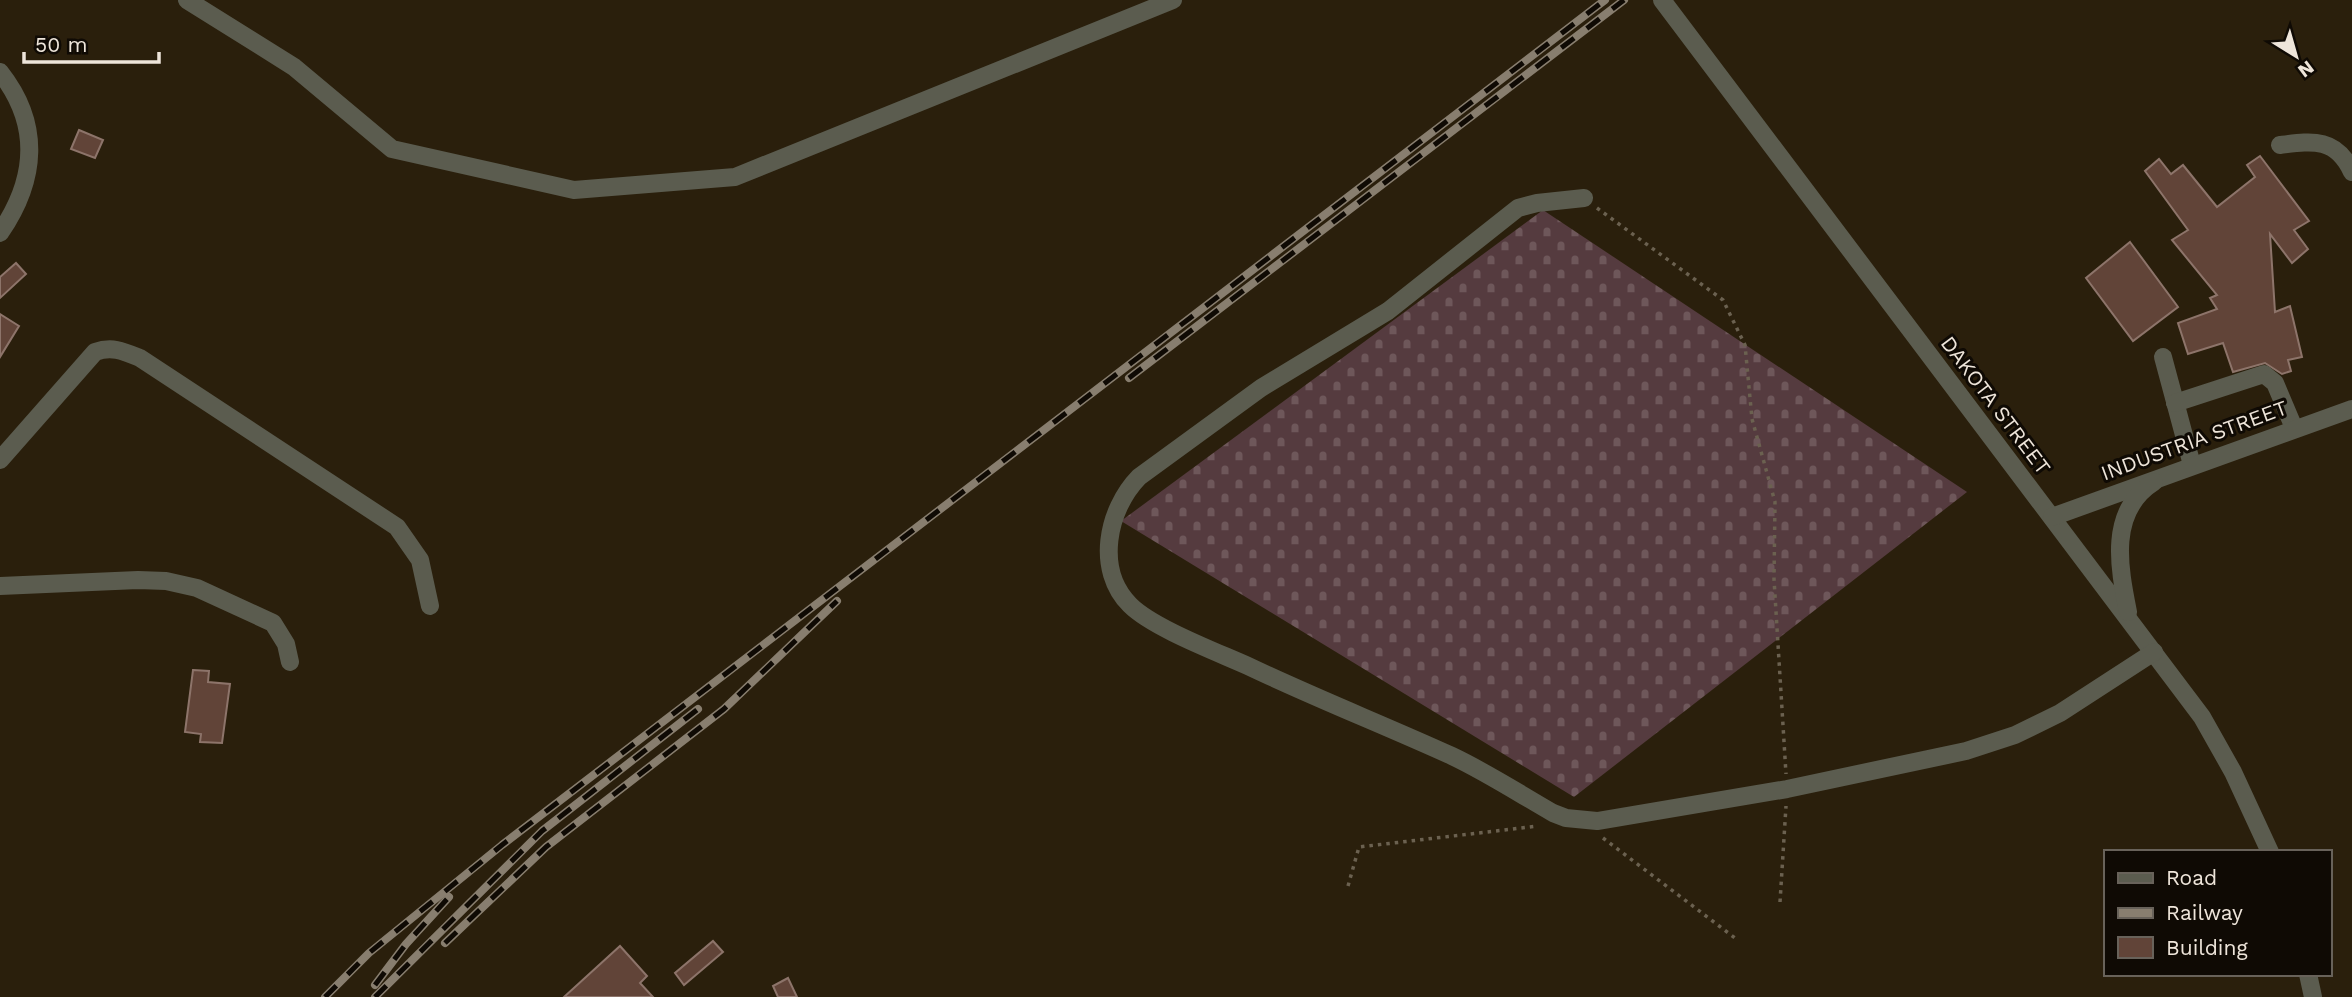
<svg xmlns="http://www.w3.org/2000/svg" width="2352" height="997" viewBox="0 0 2352 997" font-family="'Work Sans',sans-serif">
  <defs>
    <pattern id="cemetery-stones" width="16" height="16" patternUnits="userSpaceOnUse" patternTransform="scale(1.75)"><rect width="16" height="16" fill="#553b3f"/><path d="M2 7V4a2 2 0 0 1 4 0v3zM10 15v-3a2 2 0 0 1 4 0v3z" fill="#6e575a"/></pattern>
  </defs>
  <rect width="100%" height="100%" fill="#2a1f0c"/>
  <path fill="url(#cemetery-stones)" d="M 1543,210 L 1967,492 L 1574,797 L 1121,521 Z"/>
  <g fill="#614438" stroke="#8d746a" stroke-width="2">
    <path d="M 79,130 L 103,140 L 95,158 L 71,149 Z"/>
    <path d="M 2260,156 L 2309,221 L 2294,230 L 2308,249 L 2292,263 L 2270,234 L 2275,312 L 2290,306 L 2302,357 L 2288,360 L 2291,371 L 2282,374 L 2265,363 L 2233,372 L 2223,343 L 2188,354 L 2178,323 L 2217,309 L 2210,298 L 2217,295 L 2172,240 L 2188,230 L 2145,171 L 2159,159 L 2171,174 L 2183,165 L 2217,207 L 2255,177 L 2247,165 Z"/>
    <path d="M 2130,242 L 2178,307 L 2133,341 L 2086,278 Z"/>
    <path d="M 16,263 L 26,274 L 0,298 L 0,277 Z"/>
    <path d="M 0,314 L 19,326 L 0,357 Z"/>
    <path d="M 193,670 L 209,671 L 208,682 L 230,684 L 222,743 L 200,742 L 201,734 L 185,732 Z"/>
    <path d="M 713,941 L 723,952 L 684,985 L 675,973 Z"/>
    <path d="M 620,946 L 647,976 L 640,983 L 653,997 L 564,997 Z"/>
    <path d="M 788,978 L 797,997 L 778,997 L 773,986 Z"/>
  </g>
  <g fill="none" stroke-linecap="round" stroke-linejoin="round">
    <g stroke="#6b6150" stroke-width="3.5" stroke-dasharray="3.5 5" stroke-linecap="butt">
      <path d="M 1597,208 L 1723,300 L 1745,345 L 1752,419 L 1775,502 L 1774,579 L 1786,774"/>
      <path d="M 1603,838 L 1735,938"/>
      <path d="M 1348,886 L 1359,847 L 1538,826"/>
      <path d="M 1780,902 L 1786,806"/>
    </g>
    <g stroke="#5b5c4f" stroke-width="18">
      <path d="M 187,0 L 294,67 L 392,149 L 574,190 L 735,177 L 1173,0"/>
      <path d="M 1662,0 L 2202,717 L 2233,772 L 2270,852"/>
      <path d="M 0,72 C 41,124 37,179 0,233"/>
      <path d="M 2280,145 C 2312,141 2336,137 2352,172"/>
      <path d="M 1584,198 L 1537,203 L 1518,208 L 1388,311 L 1261,388 L 1139,477 C 1107,510 1095,570 1130,605 C 1153,628 1217,652 1248,666 C 1315,698 1384,725 1452,756 C 1486,772 1520,794 1553,813 L 1566,818 L 1597,821 L 1787,789 L 1966,751 L 2015,735 L 2060,713 L 2154,652"/>
      <path d="M 2163,357 L 2192,465"/>
      <path d="M 2175,403 L 2264,374 L 2275,383 L 2294,428"/>
      <path d="M 0,460 L 95,352 C 112,346 123,351 140,358 L 397,527 L 420,560 L 430,606"/>
      <path d="M 2052,517 L 2352,409"/>
      <path d="M 0,586 L 138,580 L 166,581 L 197,588 L 273,623 L 286,644 L 290,662"/>
      <path d="M 2128,612 C 2119,567 2108,511 2154,482"/>
      <path d="M 2308,974 L 2313,997"/>
    </g>
    <defs>
      <g id="rail">
        <path d="M 1129,378 L 1624,0"/>
        <path d="M 445,943 L 546,847 L 724,709 L 837,601"/>
        <path d="M 375,985 L 406,944 L 449,897"/>
        <path d="M 325,997 L 369,953 L 502,845 L 1605,0"/>
        <path d="M 375,997 L 542,831 L 698,709"/>
      </g>
    </defs>
    <use href="#rail" stroke="#887e6f" stroke-width="8"/>
    <use href="#rail" stroke="#0f0a04" stroke-width="5" stroke-dasharray="16" stroke-linecap="butt"/>
  </g>
  <g text-anchor="middle" dominant-baseline="central" stroke-width="6" stroke-linejoin="round" paint-order="stroke">
    <g font-size="21" fill="#eee5da" stroke="#0f0a04">
      <text transform="translate(1996 405) rotate(53)">DAKOTA STREET</text>
      <text transform="translate(2194 440) rotate(-20)">INDUSTRIA STREET</text>
    </g>
  </g>
  <rect x="2104" y="850" width="228" height="126" fill="#0f0a04" stroke="#68625a" stroke-width="2"/>
  <rect x="2118" y="873" width="35" height="10" fill="#5b5c4f" stroke="#68625a" stroke-width="2"/>
  <text x="2166" y="885" font-size="21" fill="#eee5da">Road</text>
  <rect x="2118" y="908" width="35" height="10" fill="#887e6f" stroke="#68625a" stroke-width="2"/>
  <text x="2166" y="920" font-size="21" fill="#eee5da">Railway</text>
  <rect x="2118" y="937" width="35" height="21" fill="#614438" stroke="#68625a" stroke-width="2"/>
  <text x="2166" y="955" font-size="21" fill="#eee5da">Building</text>
  <g transform="translate(2296 56) rotate(143)" stroke="#0f0a04" stroke-width="5" paint-order="stroke">
  <path d="M0-5L12 26L0 18L-12 26Z" fill="#eee5da"/>
  <text y="-10" font-size="19" font-weight="bold" text-anchor="middle" fill="#eee5da">N</text>
  </g>
  <path d="M24 52v10h135v-10" fill="none" stroke="#eee5da" stroke-width="3.5"/>
  <text x="35" y="52" font-size="21" fill="#eee5da" stroke="#0f0a04" stroke-width="5" paint-order="stroke">50 m</text>
</svg>
